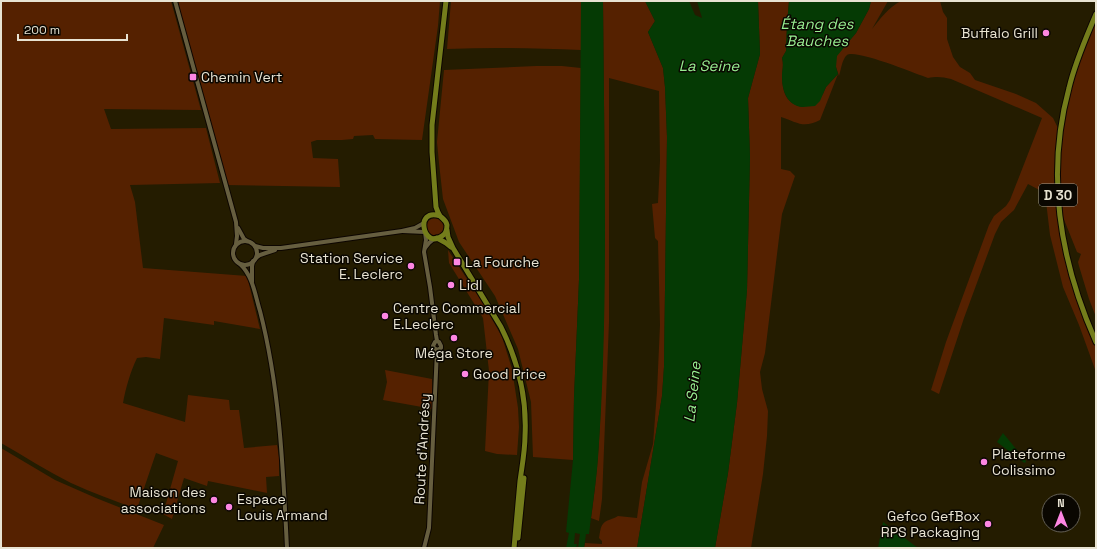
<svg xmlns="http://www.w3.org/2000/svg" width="1097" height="549" viewBox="0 0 1097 549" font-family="'Space Grotesk',sans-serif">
  <rect width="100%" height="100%" fill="#241c00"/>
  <g fill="#552100">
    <path d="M 15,1 L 171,1 L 201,110 L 104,109 L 111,129 L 206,128 L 220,183 L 130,185 L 135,202 L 143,268 L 247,276 L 260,329 L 214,321 L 214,325 L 164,318 L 160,359 L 146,357 L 137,358 C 130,373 126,387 123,403 L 185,422 L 188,395 L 229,400 L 230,410 L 239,410 L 244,448 L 277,445 L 279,457 L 279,476 L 266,477 L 267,493 L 208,481 L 207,486 L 184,478 L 172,519 L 163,514 L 178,461 L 156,453 L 137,509 C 115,501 93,493 71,483 C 47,471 24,456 1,443 L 1,2 Z"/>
    <path d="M 175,1 L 440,1 L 438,26 L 422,140 L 375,139 L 373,135 L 354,136 L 353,139 L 342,140 L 317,140 L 311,142 L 313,158 L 338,159 L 340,187 L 226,185 Z"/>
    <path d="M 451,1 L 581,1 L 581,50 C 536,48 492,47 447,49 Z"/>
    <path d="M 603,1 L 645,1 L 655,21 L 648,32 L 663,68 L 665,87 L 667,137 L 664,367 L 662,396 L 637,548 L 584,548 L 585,543 L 602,544 L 602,541 L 599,538 C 600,534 600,527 603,524 C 605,520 614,519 618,516 L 637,518 L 642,482 L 653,444 L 657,392 L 660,325 L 658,241 L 655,238 L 652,204 L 658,203 L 660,161 L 659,91 L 609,78 L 609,322 L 602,499 L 599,521 L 591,518 C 600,460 601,402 603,343 C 606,229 604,115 603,1 Z"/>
    <path d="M 758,1 L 789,1 L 787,24 L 786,51 L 782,58 C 784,65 782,71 782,78 C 783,93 786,103 802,107 L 823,94 L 826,87 L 838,74 L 820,120 C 803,129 797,122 781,117 L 781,169 L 790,171 L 795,176 L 782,214 L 778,246 L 765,353 L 760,372 L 762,389 L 768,411 L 767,436 L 763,474 L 751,548 L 715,548 L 728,473 L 737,403 L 747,290 L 750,157 L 748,98 L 760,54 Z"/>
    <path d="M 871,1 L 888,1 L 872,29 C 880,19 889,7 901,1 L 940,1 L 943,12 L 947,18 L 947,39 L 953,57 L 960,67 L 970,73 L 975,80 L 1016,94 L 1036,103 L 1053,118 L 1058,128 L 1058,136 L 1067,87 L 1096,16 L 1096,317 L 1089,299 L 1079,266 L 1078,262 L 1081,254 L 1077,252 L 1059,207 L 1069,266 L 1096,344 L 1096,372 L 1079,325 L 1063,287 L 1050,235 L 1045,193 L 1028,184 L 1014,210 L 1001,222 L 995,234 L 964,318 L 939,394 L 931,390 L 946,342 L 989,225 L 994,216 L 1006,206 L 1010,200 L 1042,118 L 951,79 C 943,77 937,76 928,78 C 916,74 856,49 847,55 C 842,59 841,70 839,76 L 836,67 L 836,56 L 856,33 L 869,9 Z"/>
    <path d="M 536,66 L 562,66 L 581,68 L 579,280 L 574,397 L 573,460 L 533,457 L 531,402 L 518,349 L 495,296 L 459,242 L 443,199 L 439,163 L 437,142 L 444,70 Z"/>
    <circle cx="435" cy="227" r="9"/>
    <path d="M 448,250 L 484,305 L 502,337 L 512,369 L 518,408 L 519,427 L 517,455 L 497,454 L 485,451 L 489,371 L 483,318 L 449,263 Z"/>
    <path d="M 385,370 L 432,379 L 433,409 L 383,400 L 387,382 Z"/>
    <path d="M 1,448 L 55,480 L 96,498 L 164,525 L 153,548 L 1,548 Z"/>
  </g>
  <g fill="#053a04">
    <path d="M 581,1 L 603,1 C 604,153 609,306 598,458 C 596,484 592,508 589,534 L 586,534 L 584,548 L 578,548 L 580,534 L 575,533 L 574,544 L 577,544 L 576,548 L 566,548 L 569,533 L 566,532 L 573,460 L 574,397 L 579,280 Z"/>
    <path d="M 645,1 L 689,1 L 695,15 L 702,18 L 697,1 L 758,1 L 760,54 L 748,98 L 750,157 L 747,290 L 737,403 L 728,473 L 715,548 L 637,548 L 662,396 L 664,367 L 667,137 L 665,87 L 663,68 L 648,32 L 655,21 Z"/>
    <path d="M 789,1 L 871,1 L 869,9 L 856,33 L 837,56 L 836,67 L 838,74 L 826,87 L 820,101 L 815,106 C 811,106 807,107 803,107 C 787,106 782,90 782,77 C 782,70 784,65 782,58 L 786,51 L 787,24 Z"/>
    <path d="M 1003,433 L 1026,461 L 1025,463 L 1023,462 L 997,442 Z"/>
    <path d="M 883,522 L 918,548 L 878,548 Z"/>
  </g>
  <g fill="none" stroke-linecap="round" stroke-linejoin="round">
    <defs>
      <g id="minor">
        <path d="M 175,1 L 236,222 L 237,236 L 236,244"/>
        <path d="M 238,228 L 244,239 L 247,241"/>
        <path d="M 402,231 L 425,232 L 426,240 L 424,252 L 430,287 L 436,335 L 437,341 L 439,342 L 441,346 L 441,348 L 437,350 L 429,528 L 424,548"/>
        <circle cx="245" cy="253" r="12"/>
        <path d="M 255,246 L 263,248 L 281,248 L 402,231 L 415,228 L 424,223"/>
        <path d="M 425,248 L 429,243 L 435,238"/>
        <path d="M 256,258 L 260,255 L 275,250"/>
        <path d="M 240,264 C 253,276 255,295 260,311 C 280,389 283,468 287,548"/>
        <path d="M 252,282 L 252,266 L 253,261"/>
        <path d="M 437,341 L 435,342 L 433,346 L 434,348 L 437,350"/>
      </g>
      <g id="major">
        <path d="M 1096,14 C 1086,38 1075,62 1069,88 C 1045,176 1060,261 1096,342"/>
        <path d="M 440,216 C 414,207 423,250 442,236 C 446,234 447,229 447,225 C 446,220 443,219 440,216 C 438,213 437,210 436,207 L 432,152 L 432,125 L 446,1"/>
        <path d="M 447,230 L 448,237 L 453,248 L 501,327 C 518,361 527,398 525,436 C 525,451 522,466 520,481 C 518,503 516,526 514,548"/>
        <path d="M 437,238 L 446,243 L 451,247"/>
        <path d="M 518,538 L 524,478"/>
      </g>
    </defs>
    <use href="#minor" stroke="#0d0600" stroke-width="6"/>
    <use href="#major" stroke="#0d0600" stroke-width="7"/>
    <use href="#minor" stroke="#665e3f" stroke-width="4"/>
    <use href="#major" stroke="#747d1b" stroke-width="5"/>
  </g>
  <g fill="#fd86e2" stroke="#0a0701" stroke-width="1.5">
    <circle cx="1046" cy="33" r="4"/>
    <rect x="189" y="73" width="8" height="8" rx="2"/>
    <rect x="453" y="258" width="8" height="8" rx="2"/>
    <circle cx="411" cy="266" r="4"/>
    <circle cx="451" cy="285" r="4"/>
    <circle cx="385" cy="316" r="4"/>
    <circle cx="454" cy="338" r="4"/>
    <circle cx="465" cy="374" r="4"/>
    <circle cx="984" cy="462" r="4"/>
    <circle cx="214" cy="500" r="4"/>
    <circle cx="229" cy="507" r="4"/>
    <circle cx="988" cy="524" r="4"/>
  </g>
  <g text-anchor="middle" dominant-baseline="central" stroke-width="3" stroke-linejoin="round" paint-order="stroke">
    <rect fill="#0a0701" stroke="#a5a193" stroke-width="1" x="1039" y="184" width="38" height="22" rx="3"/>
    <g font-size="13" font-weight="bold" fill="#e8e3d2">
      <text x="1058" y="195">D 30</text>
    </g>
    <g font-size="14" fill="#e8e3d2" stroke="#0a0701" text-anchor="start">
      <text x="1038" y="33" text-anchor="end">Buffalo Grill</text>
      <text x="201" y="77">Chemin Vert</text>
      <text x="403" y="258" text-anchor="end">Station Service<tspan x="403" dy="16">E. Leclerc</tspan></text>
      <text x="465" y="262">La Fourche</text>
      <text x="459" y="285">Lidl</text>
      <text x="393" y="308">Centre Commercial<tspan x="393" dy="16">E.Leclerc</tspan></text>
      <text x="454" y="353" text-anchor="middle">Méga Store</text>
      <text x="473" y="374">Good Price</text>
      <text x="992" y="454">Plateforme<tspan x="992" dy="16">Colissimo</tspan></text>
      <text x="206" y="492" text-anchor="end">Maison des<tspan x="206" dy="16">associations</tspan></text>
      <text x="237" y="499">Espace<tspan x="237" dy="16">Louis Armand</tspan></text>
      <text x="980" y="516" text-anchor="end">Gefco GefBox<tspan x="980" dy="16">RPS Packaging</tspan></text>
    </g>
    <g font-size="14" fill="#e8e3d2" stroke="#0a0701">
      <text transform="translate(422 449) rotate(-87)">Route d'Andrésy</text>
    </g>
    <g font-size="15" font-style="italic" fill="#97ed90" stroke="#0a0701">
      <text x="817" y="23">Étang des<tspan x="817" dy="17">Bauches</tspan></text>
      <text x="709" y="65">La Seine</text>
      <text transform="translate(692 392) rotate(-84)">La Seine</text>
    </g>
  </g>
  <rect width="1097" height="549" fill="none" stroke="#e8e3d2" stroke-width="4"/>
  <g transform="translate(1061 513)"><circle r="19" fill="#0a0701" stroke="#635f55"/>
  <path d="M0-3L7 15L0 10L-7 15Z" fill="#fd86e2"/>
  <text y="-6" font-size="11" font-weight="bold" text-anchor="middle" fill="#e8e3d2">N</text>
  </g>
  <path d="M18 34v6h109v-6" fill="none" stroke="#e8e3d2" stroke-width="2"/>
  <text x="24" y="34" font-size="12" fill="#e8e3d2" stroke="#0a0701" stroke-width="3" paint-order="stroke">200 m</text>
</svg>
